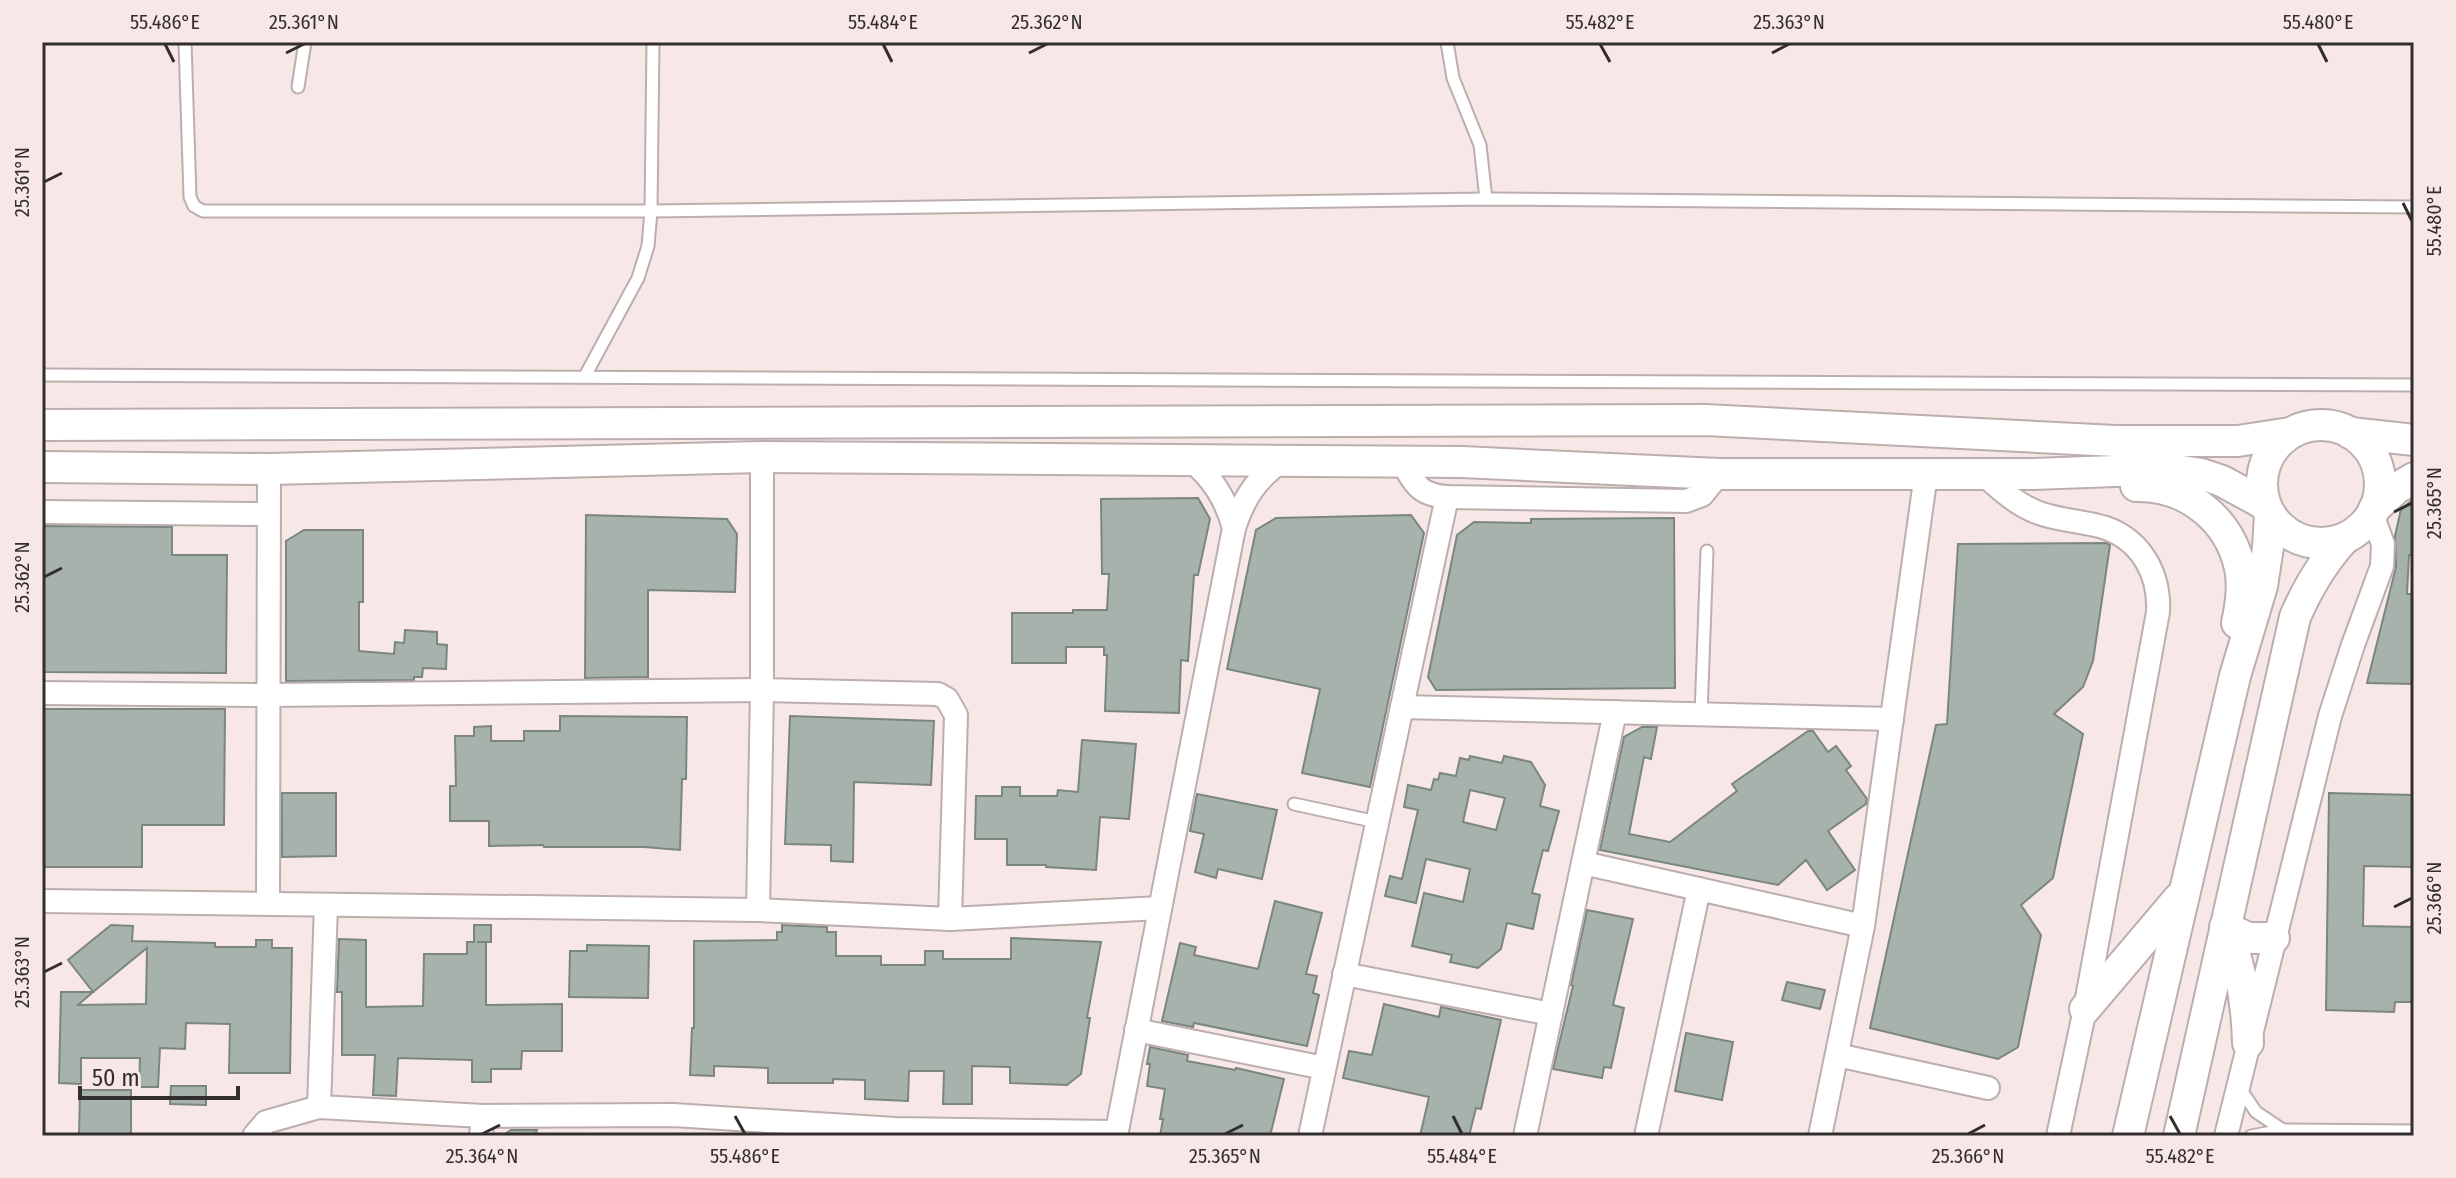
<svg xmlns="http://www.w3.org/2000/svg" width="2456" height="1178" viewBox="0 0 2456 1178" font-family="'Fira Sans Condensed',sans-serif">
  <rect width="100%" height="100%" fill="#f7e8e7"/>
  <g fill="#a6b2ab" stroke="#7b867f" stroke-width="2" fill-rule="evenodd">
    <path d="M 1198,498 L 1210,519 L 1198,575 L 1194,575 L 1188,661 L 1181,660 L 1179,713 L 1105,711 L 1107,655 L 1104,655 L 1104,647 L 1066,647 L 1066,663 L 1012,663 L 1012,613 L 1073,613 L 1073,610 L 1107,610 L 1109,574 L 1102,574 L 1101,499 Z"/>
    <path d="M 2414,499 L 2414,555 L 2409,555 L 2407,594 L 2414,594 L 2414,684 L 2367,683 L 2396,567 L 2395,536 L 2401,509 Z"/>
    <path d="M 586,515 L 727,519 L 737,534 L 735,592 L 648,590 L 648,677 L 585,678 Z"/>
    <path d="M 1411,515 L 1424,533 L 1370,787 L 1302,773 L 1320,689 L 1227,669 L 1256,530 L 1276,518 Z"/>
    <path d="M 1674,518 L 1675,688 L 1436,690 L 1428,677 L 1457,535 L 1474,522 L 1531,523 L 1531,519 Z"/>
    <path d="M 42,526 L 172,527 L 172,555 L 227,555 L 226,673 L 42,672 Z"/>
    <path d="M 304,530 L 363,530 L 363,602 L 359,602 L 359,651 L 394,654 L 395,642 L 404,643 L 405,630 L 437,632 L 437,644 L 447,645 L 446,669 L 423,668 L 422,677 L 414,677 L 414,680 L 286,681 L 286,541 Z"/>
    <path d="M 2106,543 L 2110,545 L 2093,661 L 2083,687 L 2054,714 L 2083,734 L 2053,878 L 2021,905 L 2041,935 L 2018,1047 L 1998,1059 L 1870,1028 L 1936,725 L 1947,724 L 1958,544 Z"/>
    <path d="M 42,709 L 225,709 L 224,825 L 142,825 L 142,867 L 42,867 Z"/>
    <path d="M 560,716 L 687,717 L 686,779 L 682,779 L 680,850 L 644,847 L 544,847 L 543,845 L 489,846 L 489,821 L 450,821 L 450,786 L 456,786 L 455,736 L 474,736 L 474,727 L 491,726 L 491,741 L 524,741 L 524,731 L 560,731 Z"/>
    <path d="M 790,716 L 934,721 L 931,785 L 854,782 L 853,862 L 831,861 L 831,845 L 785,844 Z"/>
    <path d="M 1642,727 L 1657,727 L 1651,759 L 1644,757 L 1629,834 L 1670,842 L 1737,791 L 1732,784 L 1808,731 L 1813,731 L 1828,752 L 1836,746 L 1851,766 L 1846,770 L 1867,799 L 1866,804 L 1828,831 L 1855,870 L 1827,890 L 1806,860 L 1778,885 L 1600,850 L 1624,737 Z"/>
    <path d="M 1082,740 L 1136,744 L 1129,819 L 1100,817 L 1096,870 L 1046,867 L 1046,865 L 1007,865 L 1007,839 L 975,839 L 976,796 L 1002,796 L 1002,787 L 1020,787 L 1020,796 L 1057,796 L 1058,790 L 1078,792 Z"/>
    <path d="M 1470,756 L 1502,763 L 1504,756 L 1531,762 L 1545,785 L 1540,806 L 1559,811 L 1548,851 L 1543,850 L 1532,893 L 1540,895 L 1533,929 L 1507,923 L 1501,949 L 1478,968 L 1450,962 L 1452,955 L 1412,946 L 1424,893 L 1463,902 L 1470,869 L 1426,859 L 1416,903 L 1385,896 L 1390,876 L 1402,879 L 1418,810 L 1404,807 L 1408,785 L 1431,790 L 1434,779 L 1438,780 L 1440,773 L 1456,776 L 1460,758 L 1469,760 ZM 1470,790 L 1505,798 L 1496,830 L 1463,822 Z"/>
    <path d="M 282,793 L 336,793 L 336,856 L 282,857 Z"/>
    <path d="M 2329,793 L 2414,795 L 2414,867 L 2364,866 L 2363,926 L 2414,927 L 2414,1002 L 2395,1002 L 2394,1012 L 2326,1010 Z"/>
    <path d="M 1197,794 L 1277,810 L 1262,879 L 1218,869 L 1216,878 L 1195,872 L 1204,834 L 1190,831 Z"/>
    <path d="M 1275,901 L 1322,913 L 1306,974 L 1317,976 L 1313,993 L 1319,995 L 1307,1046 L 1194,1023 L 1193,1027 L 1162,1021 L 1180,943 L 1196,947 L 1194,955 L 1258,969 Z"/>
    <path d="M 1587,910 L 1633,919 L 1613,1005 L 1624,1008 L 1611,1068 L 1604,1067 L 1602,1078 L 1553,1069 L 1573,986 L 1571,985 Z"/>
    <path d="M 111,925 L 133,926 L 132,941 L 215,943 L 215,947 L 256,947 L 256,940 L 272,940 L 272,948 L 292,948 L 290,1073 L 229,1073 L 230,1024 L 186,1023 L 185,1049 L 160,1048 L 158,1087 L 139,1087 L 140,1058 L 81,1058 L 81,1084 L 59,1083 L 61,992 L 93,992 L 68,960 ZM 147,948 L 146,1004 L 78,1005 L 93,992 Z"/>
    <path d="M 474,925 L 491,925 L 491,942 L 477,942 L 486,942 L 486,1005 L 562,1004 L 562,1051 L 522,1051 L 521,1069 L 491,1069 L 491,1082 L 472,1082 L 472,1060 L 398,1058 L 396,1096 L 373,1095 L 375,1055 L 342,1055 L 342,992 L 337,992 L 339,939 L 366,940 L 366,1007 L 423,1006 L 424,954 L 467,954 L 467,942 L 474,942 Z"/>
    <path d="M 782,925 L 827,927 L 827,932 L 836,932 L 836,956 L 881,956 L 881,965 L 925,965 L 925,951 L 943,951 L 943,959 L 1011,959 L 1011,938 L 1101,942 L 1087,1018 L 1090,1018 L 1081,1074 L 1067,1085 L 1010,1083 L 1010,1067 L 972,1066 L 972,1104 L 943,1104 L 944,1071 L 909,1071 L 908,1101 L 865,1099 L 865,1080 L 833,1079 L 833,1083 L 768,1083 L 768,1068 L 714,1066 L 714,1076 L 690,1075 L 692,1028 L 694,1028 L 694,941 L 777,940 L 777,932 L 782,932 Z"/>
    <path d="M 587,945 L 649,946 L 648,998 L 569,997 L 570,951 L 587,951 Z"/>
    <path d="M 1787,982 L 1825,990 L 1820,1009 L 1782,1000 Z"/>
    <path d="M 1384,1004 L 1439,1017 L 1441,1007 L 1501,1020 L 1481,1109 L 1476,1108 L 1469,1136 L 1420,1136 L 1429,1097 L 1343,1078 L 1349,1051 L 1372,1055 Z"/>
    <path d="M 1686,1033 L 1733,1042 L 1722,1100 L 1675,1091 Z"/>
    <path d="M 1150,1047 L 1188,1055 L 1187,1061 L 1235,1070 L 1236,1068 L 1284,1079 L 1270,1136 L 1160,1136 L 1163,1119 L 1160,1119 L 1165,1089 L 1147,1086 L 1150,1064 L 1147,1064 Z"/>
    <path d="M 171,1086 L 206,1086 L 206,1105 L 170,1104 Z"/>
    <path d="M 80,1090 L 131,1090 L 131,1136 L 79,1136 Z"/>
    <path d="M 511,1130 L 537,1130 L 535,1136 L 502,1136 Z"/>
  </g>
  <g fill="none" stroke-linecap="round" stroke-linejoin="round">
    <defs>
      <g id="lane">
        <path d="M 185,42 L 190,197 L 194,206 L 203,211 L 651,211 L 1486,199 L 2414,207"/>
        <path d="M 1447,42 L 1453,78 L 1480,145 L 1486,199"/>
        <path d="M 298,87 L 305,42"/>
        <path d="M 42,375 L 2414,385"/>
        <path d="M 585,376 L 638,278 L 648,246 L 651,211 L 653,42"/>
        <path d="M 1701,715 L 1707,551"/>
        <path d="M 1294,804 L 1377,822"/>
        <path d="M 2239,1087 L 2256,1112 L 2283,1130"/>
        <path d="M 2251,1136 L 2283,1130 L 2414,1131"/>
      </g>
      <g id="street">
        <path d="M 1190,459 C 1213,479 1226,499 1234,528"/>
        <path d="M 1402,462 C 1415,484 1419,495 1447,497 L 1686,501 L 1702,495 L 1719,474"/>
        <path d="M 1983,474 C 2001,490 2017,505 2039,513 C 2061,521 2084,521 2106,528 C 2142,541 2160,575 2158,612 L 2085,1009 L 2058,1136"/>
        <path d="M 42,512 L 268,514"/>
        <path d="M 42,693 L 268,695 L 762,690 L 938,694 L 947,699 L 956,715 L 950,919"/>
        <path d="M 1402,707 L 1892,719"/>
        <path d="M 1583,863 L 1863,926"/>
        <path d="M 42,901 L 758,910 L 950,919 L 1160,908"/>
        <path d="M 268,903 L 269,469"/>
        <path d="M 758,910 L 762,690 L 762,457"/>
        <path d="M 1344,974 L 1551,1014"/>
        <path d="M 1136,1030 L 1324,1068"/>
        <path d="M 1837,1055 L 1988,1088"/>
        <path d="M 319,1107 L 326,905"/>
        <path d="M 254,1136 L 266,1122 L 319,1107 L 483,1116 L 673,1115 L 895,1129 L 1117,1132"/>
        <path d="M 481,1136 L 483,1116"/>
        <path d="M 1116,1136 L 1234,528 C 1244,497 1257,478 1283,460"/>
        <path d="M 1310,1136 L 1447,497"/>
        <path d="M 1525,1136 L 1615,712"/>
        <path d="M 1646,1136 L 1699,889"/>
        <path d="M 1820,1136 L 1863,926 L 1926,474"/>
        <path d="M 2226,1136 L 2330,716 L 2353,645 L 2382,566 L 2383,544 L 2372,514"/>
      </g>
      <g id="secondary">
        <path d="M 42,425 L 1705,420 L 2115,441 L 2238,441 L 2290,433"/>
        <circle cx="2321" cy="484" r="59"/>
        <path d="M 2350,433 L 2414,440"/>
        <path d="M 42,467 L 269,469 L 762,457 L 1462,462 L 1719,474 L 2033,474 L 2170,469 L 2201,474 L 2222,481 L 2264,504"/>
        <path d="M 2136,486 C 2186,485 2229,518 2240,568 C 2244,586 2241,605 2237,623"/>
        <path d="M 2374,509 L 2397,488 L 2414,478"/>
        <path d="M 2225,927 L 2248,938 L 2274,938"/>
        <path d="M 2226,929 C 2241,966 2247,1003 2248,1043"/>
        <path d="M 2085,1009 L 2179,898"/>
        <path d="M 2128,1136 L 2235,676 L 2262,586 L 2268,547 L 2270,515"/>
        <path d="M 2179,1136 L 2295,617 C 2308,587 2322,563 2344,539"/>
      </g>
    </defs>
    <use href="#lane" stroke="#bcaead" stroke-width="15"/>
    <use href="#street" stroke="#bcaead" stroke-width="26"/>
    <use href="#secondary" stroke="#bcaead" stroke-width="34"/>
    <use href="#lane" stroke="#fff" stroke-width="11"/>
    <use href="#street" stroke="#fff" stroke-width="22"/>
    <use href="#secondary" stroke="#fff" stroke-width="30"/>
  </g>
  <path fill="none" stroke="#332e2e" stroke-width="3" d="M 165,44 L 174,62M 883,44 L 892,62M 1600,44 L 1610,62M 2318,44 L 2327,62M 286,53 L 304,44M 1029,53 L 1047,44M 1772,53 L 1789,44M 44,182 L 62,173M 2403,203 L 2412,221M 2394,512 L 2412,503M 44,577 L 62,568M 2394,907 L 2412,898M 44,972 L 62,963M 735,1116 L 745,1134M 1453,1116 L 1462,1134M 2170,1116 L 2180,1134M 482,1134 L 500,1125M 1225,1134 L 1243,1125M 1968,1134 L 1985,1125"/>
  <rect width="2456" height="1178" fill="none" stroke="#f7e8e7" stroke-width="88"/>
  <path d="M80 1086v12h158v-12" fill="none" stroke="#332e2e" stroke-width="4"/>
  <text x="92" y="1086" font-size="24" fill="#332e2e" stroke="#f7e8e7" stroke-width="6" paint-order="stroke">50 m</text>
  <rect x="44" y="44" width="2368" height="1090" fill="none" stroke="#332e2e" stroke-width="3"/>
  <g font-size="20" text-anchor="middle" fill="#332e2e">
    <text x="165" y="29">55.486°E</text>
    <text x="304" y="29">25.361°N</text>
    <text x="883" y="29">55.484°E</text>
    <text x="1047" y="29">25.362°N</text>
    <text x="1600" y="29">55.482°E</text>
    <text x="1789" y="29">25.363°N</text>
    <text x="2318" y="29">55.480°E</text>
    <text transform="translate(22 182) rotate(-90)" y="7">25.361°N</text>
    <text transform="translate(2434 221) rotate(-90)" y="7">55.480°E</text>
    <text transform="translate(2434 503) rotate(-90)" y="7">25.365°N</text>
    <text transform="translate(22 577) rotate(-90)" y="7">25.362°N</text>
    <text transform="translate(2434 898) rotate(-90)" y="7">25.366°N</text>
    <text transform="translate(22 972) rotate(-90)" y="7">25.363°N</text>
    <text x="482" y="1163">25.364°N</text>
    <text x="745" y="1163">55.486°E</text>
    <text x="1225" y="1163">25.365°N</text>
    <text x="1462" y="1163">55.484°E</text>
    <text x="1968" y="1163">25.366°N</text>
    <text x="2180" y="1163">55.482°E</text>
  </g>
</svg>
